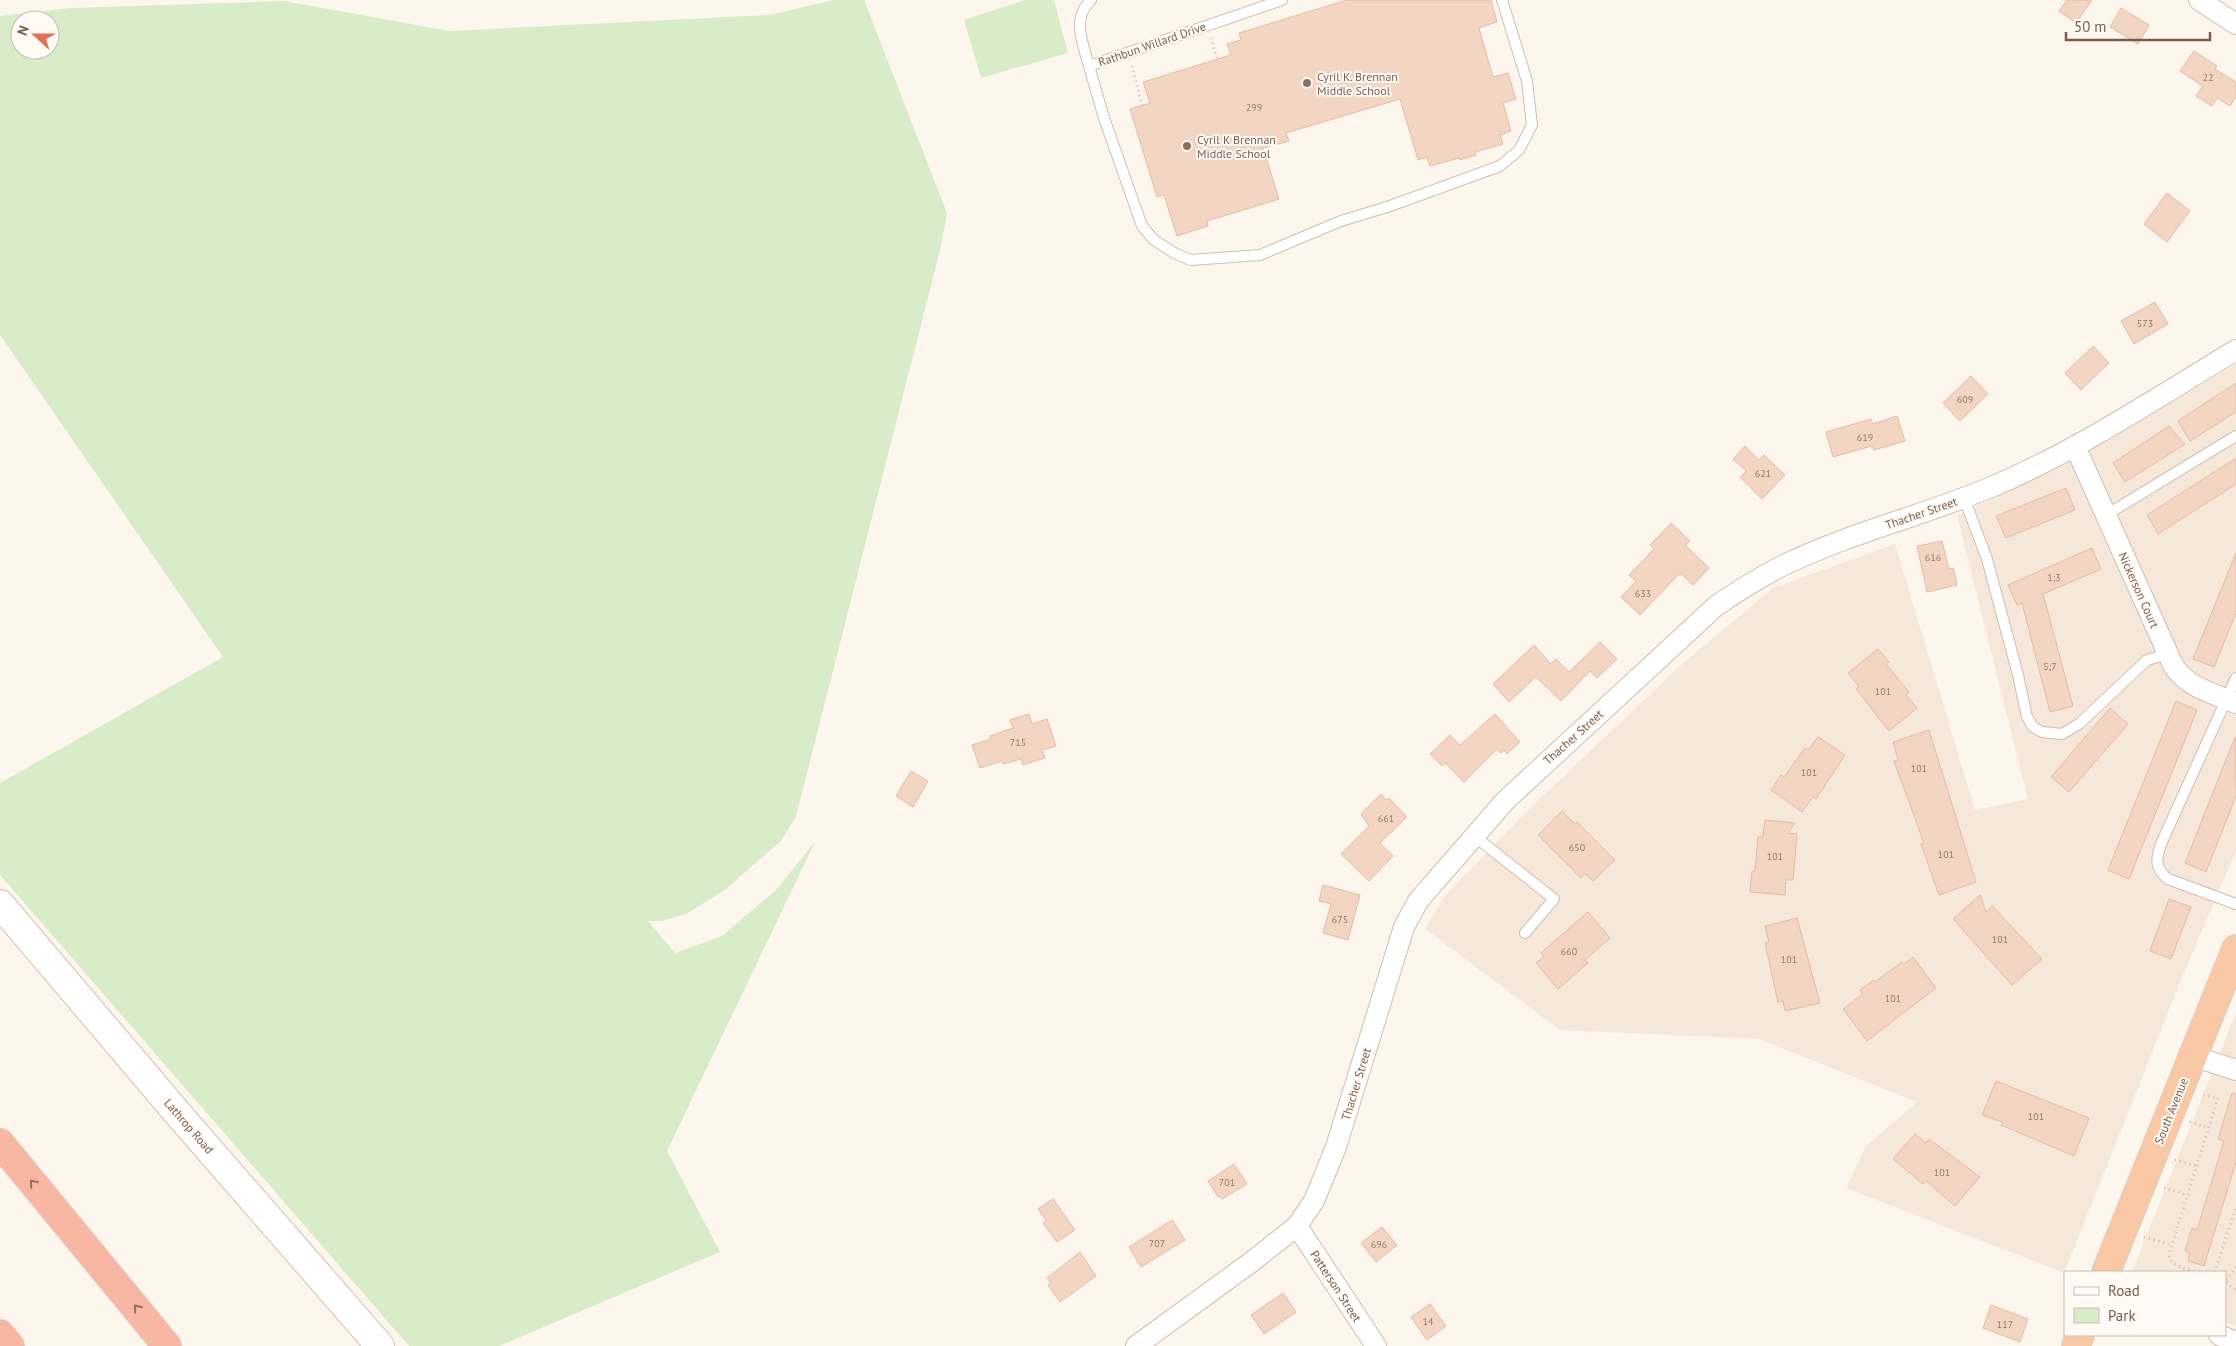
<svg xmlns="http://www.w3.org/2000/svg" width="2236" height="1346" viewBox="0 0 2236 1346" font-family="'PT Sans',sans-serif">
  <rect width="100%" height="100%" fill="#fdf6ec"/>
  <g fill="#f5e8da">
    <path d="M 2236,364 L 2236,851 L 2181,980 L 2064,1273 L 1846,1188 L 1866,1146 L 1917,1102 L 1759,1039 L 1560,1030 L 1425,929 L 1445,896 L 1530,808 L 1682,664 L 1773,588 L 1895,544 L 1975,810 L 2028,799 L 1957,515 L 2061,467 Z"/>
    <path d="M 2236,1013 L 2236,1326 L 2225,1322 L 2225,1272 L 2132,1272 Z"/>
  </g>
  <g fill="#d8ecc9" fill-rule="evenodd">
    <path d="M 833,0 L 864,0 L 947,213 L 940,250 L 796,816 L 781,841 L 726,889 L 688,913 L 662,921 L 648,921 L 675,953 L 722,936 L 775,891 L 815,842 L 667,1151 L 720,1252 L 499,1346 L 409,1346 L 0,875 L 0,783 L 223,657 L 0,335 L 0,16 L 70,8 L 284,1 L 450,31 L 769,15 ZM 20,20 L 50,20 L 50,50 L 20,50 Z"/>
    <path d="M 1025,0 L 1054,0 L 1068,53 L 981,78 L 964,20 Z"/>
  </g>
  <g fill="#f3d5c3" stroke="#e6bba3">
    <path d="M 1347,0 L 1491,0 L 1497,22 L 1479,28 L 1493,77 L 1508,73 L 1516,99 L 1503,103 L 1511,131 L 1500,135 L 1503,144 L 1475,152 L 1476,155 L 1460,160 L 1459,158 L 1430,166 L 1427,157 L 1418,160 L 1400,99 L 1286,133 L 1289,141 L 1263,148 L 1279,199 L 1207,221 L 1208,226 L 1177,236 L 1164,195 L 1157,197 L 1130,109 L 1150,103 L 1143,82 L 1231,55 L 1227,44 L 1241,40 L 1239,33 Z"/>
    <path d="M 2067,0 L 2092,0 L 2076,23 L 2059,11 Z"/>
    <path d="M 2121,8 L 2149,25 L 2138,44 L 2110,27 Z"/>
    <path d="M 2194,51 L 2217,66 L 2215,69 L 2236,82 L 2236,96 L 2230,106 L 2217,98 L 2212,106 L 2196,96 L 2203,86 L 2180,71 Z"/>
    <path d="M 2167,193 L 2190,211 L 2167,242 L 2144,224 Z"/>
    <path d="M 2155,302 L 2168,324 L 2134,344 L 2121,321 Z"/>
    <path d="M 2093,346 L 2109,363 L 2081,390 L 2065,373 Z"/>
    <path d="M 1971,376 L 1988,394 L 1960,421 L 1943,403 Z"/>
    <path d="M 2236,383 L 2236,412 L 2190,441 L 2178,421 Z"/>
    <path d="M 1897,416 L 1905,441 L 1874,450 L 1872,446 L 1833,457 L 1826,432 L 1871,419 L 1873,424 Z"/>
    <path d="M 2169,426 L 2185,444 L 2125,482 L 2113,463 Z"/>
    <path d="M 1745,446 L 1759,460 L 1764,455 L 1785,475 L 1762,499 L 1740,477 L 1746,471 L 1733,459 Z"/>
    <path d="M 2236,458 L 2236,484 L 2158,534 L 2147,515 Z"/>
    <path d="M 2066,488 L 2075,510 L 2006,538 L 1996,516 Z"/>
    <path d="M 1671,523 L 1690,541 L 1685,545 L 1709,568 L 1693,585 L 1680,573 L 1640,615 L 1621,597 L 1636,581 L 1629,575 L 1654,549 L 1650,545 Z"/>
    <path d="M 1942,541 L 1949,569 L 1953,568 L 1957,585 L 1927,592 L 1917,546 Z"/>
    <path d="M 2092,548 L 2101,569 L 2043,594 L 2073,706 L 2050,712 L 2022,603 L 2017,605 L 2008,585 Z"/>
    <path d="M 2236,553 L 2236,613 L 2214,667 L 2193,659 Z"/>
    <path d="M 1600,642 L 1617,659 L 1597,678 L 1590,671 L 1561,701 L 1536,677 L 1509,702 L 1493,684 L 1534,645 L 1551,664 L 1556,659 L 1569,672 Z"/>
    <path d="M 1878,649 L 1889,662 L 1886,664 L 1909,692 L 1906,695 L 1917,708 L 1889,731 L 1856,689 L 1859,687 L 1848,673 Z"/>
    <path d="M 2176,701 L 2197,710 L 2129,879 L 2108,870 Z"/>
    <path d="M 2110,708 L 2128,724 L 2069,792 L 2051,777 Z"/>
    <path d="M 1029,714 L 1032,724 L 1047,719 L 1056,746 L 1042,750 L 1045,758 L 1023,765 L 1021,759 L 1003,764 L 1002,761 L 980,768 L 972,745 L 991,739 L 990,736 L 1013,728 L 1010,720 Z"/>
    <path d="M 1495,714 L 1520,742 L 1507,754 L 1504,750 L 1501,753 L 1497,749 L 1464,782 L 1445,763 L 1442,766 L 1430,754 L 1450,735 L 1460,745 Z"/>
    <path d="M 1929,730 L 1976,882 L 1939,895 L 1921,844 L 1924,843 L 1894,761 L 1898,760 L 1893,742 Z"/>
    <path d="M 1818,737 L 1845,755 L 1816,799 L 1813,797 L 1802,812 L 1771,790 L 1781,775 L 1784,777 L 1805,748 L 1808,750 Z"/>
    <path d="M 2235,737 L 2236,796 L 2206,872 L 2185,863 Z"/>
    <path d="M 911,771 L 928,781 L 913,807 L 896,796 Z"/>
    <path d="M 1381,794 L 1386,800 L 1389,798 L 1407,817 L 1380,843 L 1393,856 L 1369,881 L 1341,854 L 1369,826 L 1361,814 Z"/>
    <path d="M 1562,811 L 1575,824 L 1577,822 L 1615,860 L 1593,881 L 1585,874 L 1581,878 L 1538,835 Z"/>
    <path d="M 1765,820 L 1795,823 L 1788,833 L 1797,834 L 1793,880 L 1786,880 L 1785,895 L 1750,892 L 1752,871 L 1755,871 L 1758,837 L 1763,837 Z"/>
    <path d="M 1323,885 L 1360,895 L 1348,940 L 1323,933 L 1331,904 L 1319,901 Z"/>
    <path d="M 1980,895 L 1986,912 L 1992,906 L 2042,959 L 2012,985 L 1953,919 Z"/>
    <path d="M 2169,899 L 2191,907 L 2171,959 L 2150,951 Z"/>
    <path d="M 1588,912 L 1610,938 L 1585,960 L 1588,963 L 1558,989 L 1536,963 L 1544,956 L 1541,953 Z"/>
    <path d="M 1797,918 L 1820,1003 L 1785,1011 L 1783,1001 L 1778,1002 L 1765,943 L 1769,942 L 1765,926 Z"/>
    <path d="M 1913,957 L 1936,988 L 1867,1041 L 1843,1009 L 1863,994 L 1860,990 L 1874,980 L 1875,982 L 1902,962 L 1904,964 Z"/>
    <path d="M 1996,1081 L 2089,1118 L 2074,1156 L 2001,1125 L 2002,1122 L 1982,1115 Z"/>
    <path d="M 2232,1093 L 2236,1094 L 2236,1162 L 2204,1266 L 2188,1261 L 2190,1253 L 2185,1251 L 2192,1228 L 2197,1230 L 2224,1141 L 2218,1139 Z"/>
    <path d="M 1915,1134 L 1926,1143 L 1929,1139 L 1980,1177 L 1955,1206 L 1926,1181 L 1923,1184 L 1893,1159 Z"/>
    <path d="M 1234,1164 L 1247,1184 L 1222,1199 L 1220,1196 L 1218,1197 L 1208,1181 Z"/>
    <path d="M 1053,1199 L 1075,1230 L 1057,1242 L 1043,1223 L 1046,1220 L 1038,1209 Z"/>
    <path d="M 1172,1220 L 1185,1240 L 1141,1267 L 1129,1247 Z"/>
    <path d="M 1382,1227 L 1397,1245 L 1376,1262 L 1361,1243 Z"/>
    <path d="M 1080,1252 L 1096,1276 L 1060,1302 L 1048,1285 L 1051,1283 L 1047,1278 Z"/>
    <path d="M 1283,1293 L 1296,1312 L 1264,1334 L 1251,1315 Z"/>
    <path d="M 1430,1304 L 1446,1326 L 1427,1340 L 1411,1317 Z"/>
    <path d="M 1991,1305 L 2028,1319 L 2020,1342 L 1983,1328 Z"/>
  </g>
  <g fill="none" stroke-linecap="round" stroke-linejoin="round">
    <defs>
      <g id="service">
        <path d="M 1091,0 C 1071,19 1083,43 1089,66 L 1282,0"/>
        <path d="M 1089,66 L 1104,118 L 1142,226 L 1154,240 L 1176,254 L 1191,260 L 1260,255 L 1341,221 L 1390,206 L 1500,166 L 1519,150 L 1532,125 L 1527,81 L 1502,0"/>
        <path d="M 1964,498 L 1987,559 L 2018,675 L 2027,717 L 2033,727 L 2042,732 L 2062,734 L 2079,724 L 2147,660 L 2168,654"/>
        <path d="M 2106,515 L 2236,436"/>
        <path d="M 2236,678 L 2161,844 C 2156,859 2154,867 2168,879 L 2236,904"/>
        <path d="M 1473,835 L 1554,899 L 1525,933"/>
      </g>
      <g id="minor">
        <path d="M 2199,0 L 2236,24"/>
        <path d="M 2075,446 L 2173,665 C 2187,688 2213,693 2236,703"/>
        <path d="M 2193,1056 L 2236,1070"/>
        <path d="M 1297,1226 L 1376,1346"/>
        <path d="M 2219,1335 L 2236,1342"/>
        <path d="M 1136,1346 L 1250,1263 L 1297,1226 L 1314,1201 L 1336,1147 L 1404,927 L 1418,901 L 1505,801 L 1716,606 C 1738,591 1760,577 1784,565 C 1852,532 1926,515 1996,485 C 2080,449 2158,397 2236,350"/>
      </g>
      <path id="secondary" d="M 0,904 L 179,1115 L 380,1346"/>
      <g id="trunk">
        <path d="M 2106,1272 L 2236,949"/>
        <path d="M 2076,1346 L 2080,1335"/>
      </g>
      <g id="motorway">
        <path d="M 0,1143 L 167,1346"/>
        <path d="M 0,1334 L 10,1346"/>
      </g>
    </defs>
    <use href="#service" stroke="#d1beb0" stroke-width="12"/>
    <use href="#minor" stroke="#d1beb0" stroke-width="22"/>
    <use href="#secondary" stroke="#d6c0b0" stroke-width="30"/>
    <use href="#trunk" stroke="#dad1cd" stroke-width="30"/>
    <use href="#motorway" stroke="#dad1cd" stroke-width="30"/>
    <g stroke="#d9b8a5" stroke-width="3" stroke-dasharray="1 4" stroke-linecap="butt">
      <path d="M 1211,38 L 1217,59"/>
      <path d="M 1132,66 L 1142,105"/>
      <path d="M 2190,1122 L 2209,1128"/>
      <path d="M 2175,1160 L 2197,1166"/>
      <path d="M 2164,1188 L 2187,1195"/>
      <path d="M 2144,1237 L 2172,1245"/>
      <path d="M 2236,1267 L 2225,1282 L 2236,1290"/>
      <path d="M 2199,1272 C 2188,1269 2170,1268 2169,1254 L 2218,1098 L 2202,1095"/>
      <path d="M 2215,1272 L 2236,1206"/>
    </g>
    <use href="#service" stroke="#fff" stroke-width="10"/>
    <use href="#minor" stroke="#fff" stroke-width="20"/>
    <use href="#secondary" stroke="#fff" stroke-width="28"/>
    <use href="#trunk" stroke="#f9c8a4" stroke-width="28"/>
    <use href="#motorway" stroke="#f7b7a3" stroke-width="28"/>
  </g>
  <defs><path id="oneway-chevron" d="M-2-3.5L2.5 0L-2 3.5" fill="none" stroke-width="1.6" stroke-linecap="round" stroke-linejoin="round" transform="scale(1.25)"/></defs>
  <g stroke="#936e5e">
    <use href="#oneway-chevron" transform="translate(33 1183) rotate(-130)"/>
    <use href="#oneway-chevron" transform="translate(137 1308) rotate(-129)"/>
  </g>
  <g fill="#8d6e63" stroke="#fffaf3" stroke-width="2">
    <circle cx="1307" cy="83" r="5"/>
    <circle cx="1187" cy="146" r="5"/>
  </g>
  <g text-anchor="middle" dominant-baseline="central" stroke-width="4" stroke-linejoin="round" paint-order="stroke">
    <g font-size="10" fill="#987a6a">
      <text x="2208" y="77">22</text>
      <text x="1254" y="107">299</text>
      <text x="2145" y="323">573</text>
      <text x="1965" y="399">609</text>
      <text x="1865" y="437">619</text>
      <text x="1763" y="473">621</text>
      <text x="1933" y="557">616</text>
      <text x="2054" y="577">1;3</text>
      <text x="1643" y="593">633</text>
      <text x="2050" y="666">5;7</text>
      <text x="1883" y="691">101</text>
      <text x="1018" y="742">715</text>
      <text x="1919" y="768">101</text>
      <text x="1809" y="772">101</text>
      <text x="1386" y="818">661</text>
      <text x="1577" y="847">650</text>
      <text x="1946" y="854">101</text>
      <text x="1775" y="856">101</text>
      <text x="1340" y="919">675</text>
      <text x="2000" y="939">101</text>
      <text x="1569" y="951">660</text>
      <text x="1789" y="959">101</text>
      <text x="1893" y="998">101</text>
      <text x="2036" y="1116">101</text>
      <text x="1942" y="1172">101</text>
      <text x="1227" y="1182">701</text>
      <text x="1157" y="1243">707</text>
      <text x="1379" y="1244">696</text>
      <text x="1428" y="1321">14</text>
      <text x="2005" y="1324">117</text>
    </g>
    <g font-size="12" fill="#7a5c4d" stroke="#fffaf3">
      <text transform="translate(1152 44) rotate(-19)">Rathbun Willard Drive</text>
      <text transform="translate(1921 513) rotate(-19)">Thacher Street</text>
      <text transform="translate(2139 590) rotate(66)">Nickerson Court</text>
      <text transform="translate(1573 737) rotate(-42)">Thacher Street</text>
      <text transform="translate(1356 1084) rotate(-73)">Thacher Street</text>
      <text transform="translate(2171 1111) rotate(-68)">South Avenue</text>
      <text transform="translate(189 1126) rotate(49)">Lathrop Road</text>
      <text transform="translate(1336 1286) rotate(57)">Patterson Street</text>
    </g>
    <g font-size="12" fill="#785e54" stroke="#fffaf3" text-anchor="start">
      <text x="1317" y="76">Cyril K. Brennan<tspan x="1317" dy="14">Middle School</tspan></text>
      <text x="1197" y="139">Cyril K Brennan<tspan x="1197" dy="14">Middle School</tspan></text>
    </g>
  </g>
  <rect x="2064" y="1271" width="162" height="65" fill="#fffaf3" stroke="#cabbb1"/>
  <rect x="2074" y="1287" width="25" height="8" fill="#ffffff" stroke="#cabbb1"/>
  <text x="2108" y="1296" font-size="15" fill="#7a5c4d">Road</text>
  <rect x="2074" y="1308" width="25" height="15" fill="#d8ecc9" stroke="#cabbb1"/>
  <text x="2108" y="1321" font-size="15" fill="#7a5c4d">Park</text>
  <g transform="translate(35 35) rotate(291)"><circle r="24" fill="#fffaf3" stroke="#cabbb1"/>
  <path d="M0-4L9 19L0 12L-9 19Z" fill="#e76f51"/>
  <text y="-8" font-size="14" font-weight="bold" text-anchor="middle" fill="#7a5c4d">N</text>
  </g>
  <path d="M2066 32v8h144v-8" fill="none" stroke="#7a5c4d" stroke-width="2.5"/>
  <text x="2074" y="32" font-size="15" fill="#7a5c4d" stroke="#fffaf3" stroke-width="4" paint-order="stroke">50 m</text>
</svg>
